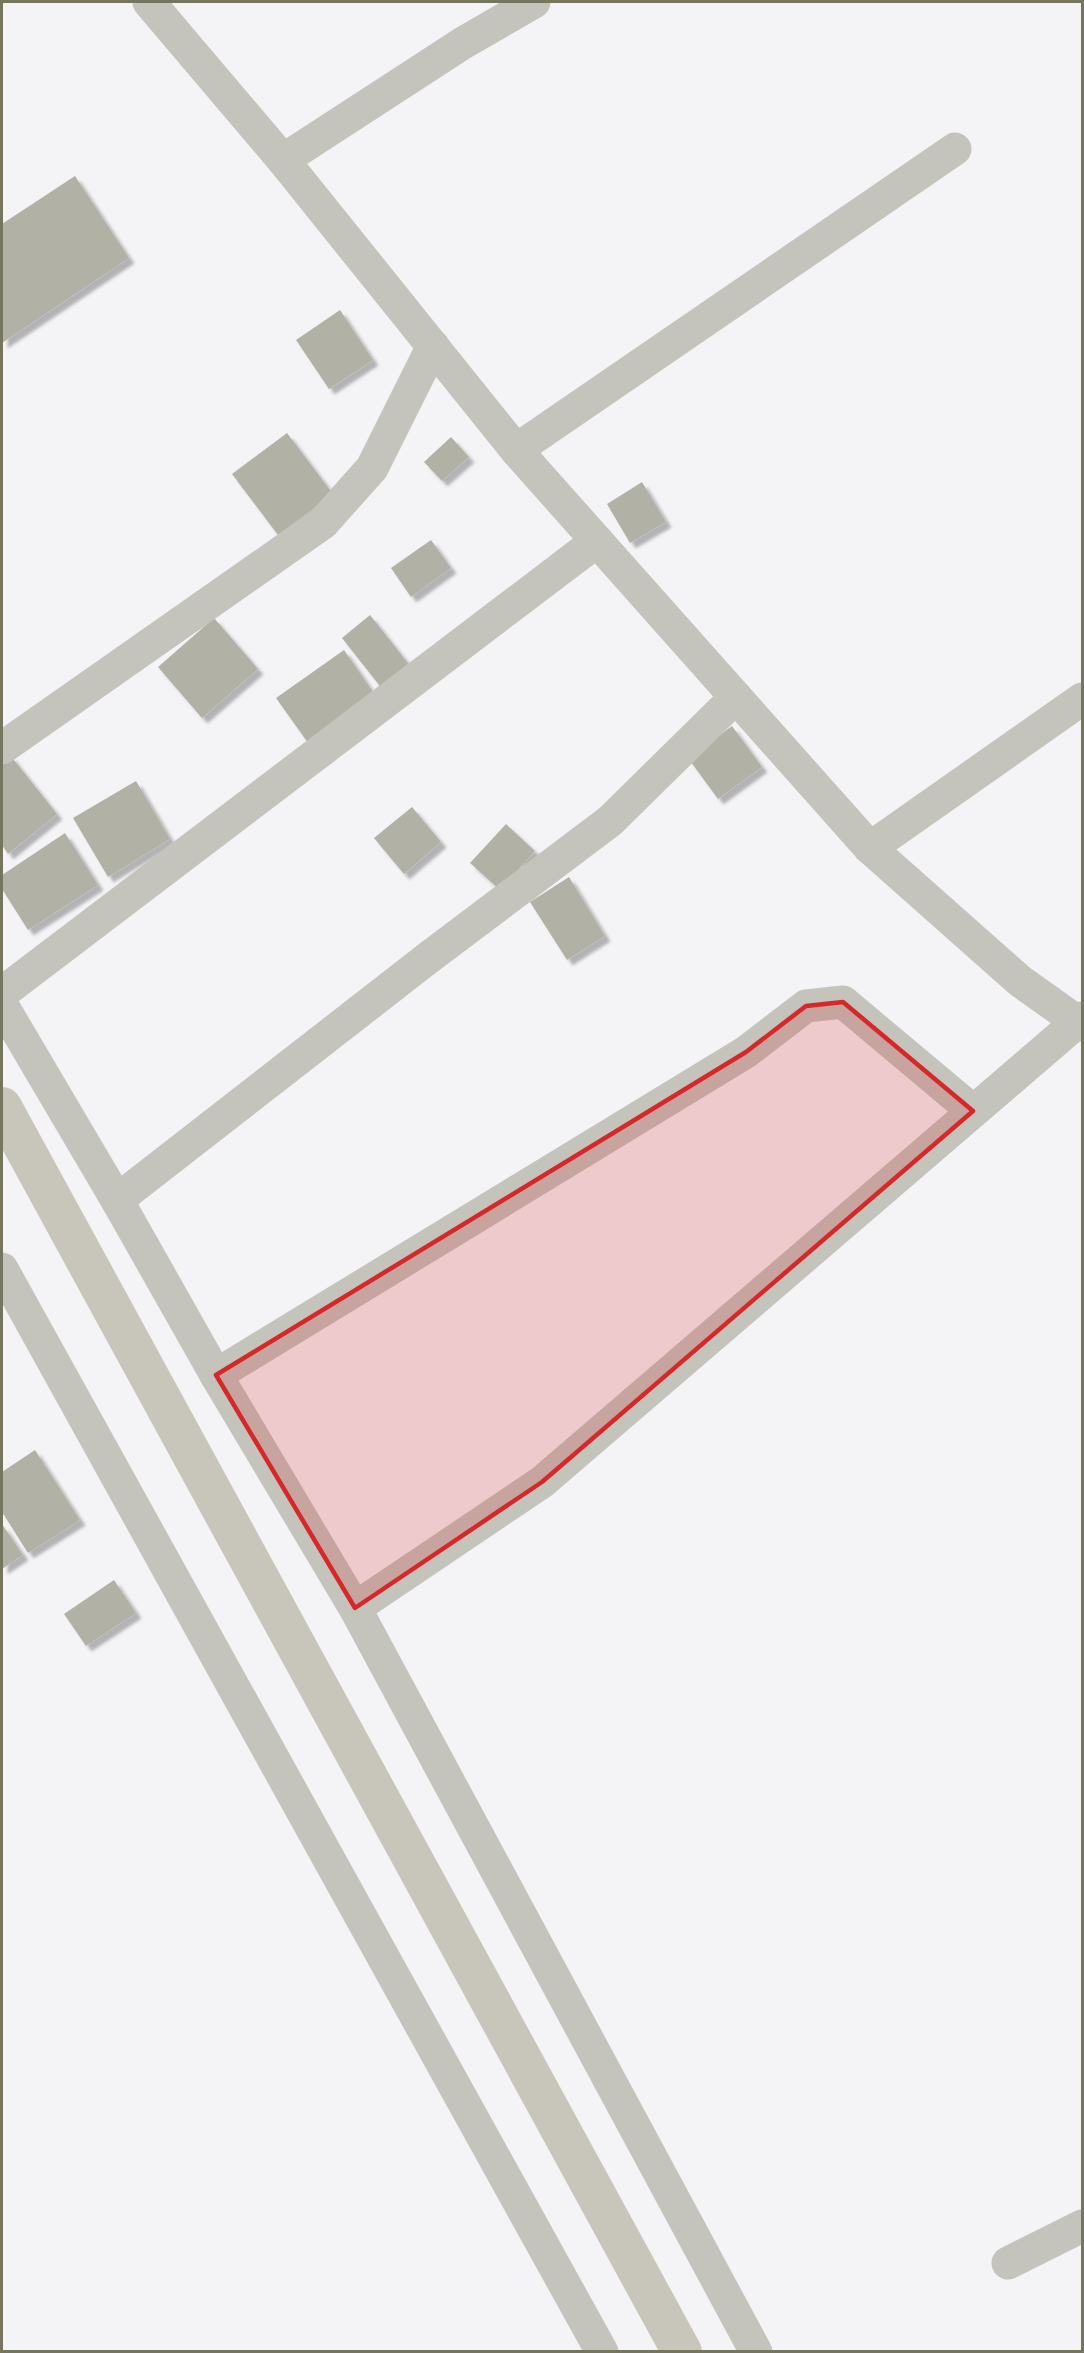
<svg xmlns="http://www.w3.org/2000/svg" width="1084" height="2353" viewBox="0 0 1084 2353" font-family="'PT Sans Narrow',sans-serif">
  <defs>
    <filter id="shadow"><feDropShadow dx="5.5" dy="5.5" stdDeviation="1.5" flood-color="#0004"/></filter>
  </defs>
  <rect width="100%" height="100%" fill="#f4f3f6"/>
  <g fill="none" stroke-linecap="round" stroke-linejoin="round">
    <path stroke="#c8c5ba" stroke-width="40" d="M 2,1107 L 682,2352"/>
  </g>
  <g fill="#b2b1a5" filter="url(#shadow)">
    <path d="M 75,176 L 129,258 L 2,343 L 2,224 Z"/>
    <path d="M 340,310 L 373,360 L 329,389 L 296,340 Z"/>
    <path d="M 287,433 L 333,494 L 278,535 L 232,474 Z"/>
    <path d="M 451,437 L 469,457 L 442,481 L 424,462 Z"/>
    <path d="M 642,482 L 666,522 L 630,543 L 607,504 Z"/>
    <path d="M 431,540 L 451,568 L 411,597 L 391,568 Z"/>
    <path d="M 370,615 L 411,667 L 383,690 L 342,638 Z"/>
    <path d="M 214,618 L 258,669 L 202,718 L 158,667 Z"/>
    <path d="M 344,650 L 378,699 L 311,747 L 276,698 Z"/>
    <path d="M 732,726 L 762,767 L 718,799 L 688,758 Z"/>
    <path d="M 10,755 L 57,814 L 8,854 L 2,845 L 2,762 Z"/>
    <path d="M 136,781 L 170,839 L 108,877 L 73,818 Z"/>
    <path d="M 412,807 L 441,842 L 404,874 L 374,838 Z"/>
    <path d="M 506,824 L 535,851 L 500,890 L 470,863 Z"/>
    <path d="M 65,833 L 98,885 L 28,930 L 2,889 L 2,875 Z"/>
    <path d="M 569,877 L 605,936 L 567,960 L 530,902 Z"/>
    <path d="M 35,1450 L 80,1520 L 28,1553 L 2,1512 L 2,1472 Z"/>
    <path d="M 2,1524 L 23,1555 L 2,1569 Z"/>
    <path d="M 114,1580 L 136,1613 L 86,1646 L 64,1614 Z"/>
  </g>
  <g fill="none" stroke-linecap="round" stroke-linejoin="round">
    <g stroke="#c4c4bd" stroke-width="33">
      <path d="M 149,2 L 283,160 L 516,450 L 870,848 L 1020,981 L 1082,1025"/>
      <path d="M 283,160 L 463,43 L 534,2"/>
      <path d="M 516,450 L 955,149"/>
      <path d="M 2,748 L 323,523 L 372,468 L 433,346"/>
      <path d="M 870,848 L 1082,699"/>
      <path d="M 2,993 L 597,541"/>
      <path d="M 2,1005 L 117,1200 L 216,1375 L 355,1608 L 756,2352"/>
      <path d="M 117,1200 L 428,958 L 610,821 L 736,697"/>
      <path d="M 2,1269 L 602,2352"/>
      <path d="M 216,1375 L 746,1052 L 806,1006 L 843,1002 L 973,1111"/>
      <path d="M 355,1608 L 542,1482 L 1082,1018"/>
      <path d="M 1008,2263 L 1082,2226"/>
    </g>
  </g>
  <path fill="#d62828" fill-opacity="0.2" stroke="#d62828" stroke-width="4.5" stroke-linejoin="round" d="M 843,1002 L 973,1111 L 542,1482 L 355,1608 L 216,1375 L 746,1052 L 806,1006 Z"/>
  <rect width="1084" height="2353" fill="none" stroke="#76765f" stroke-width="6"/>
</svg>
